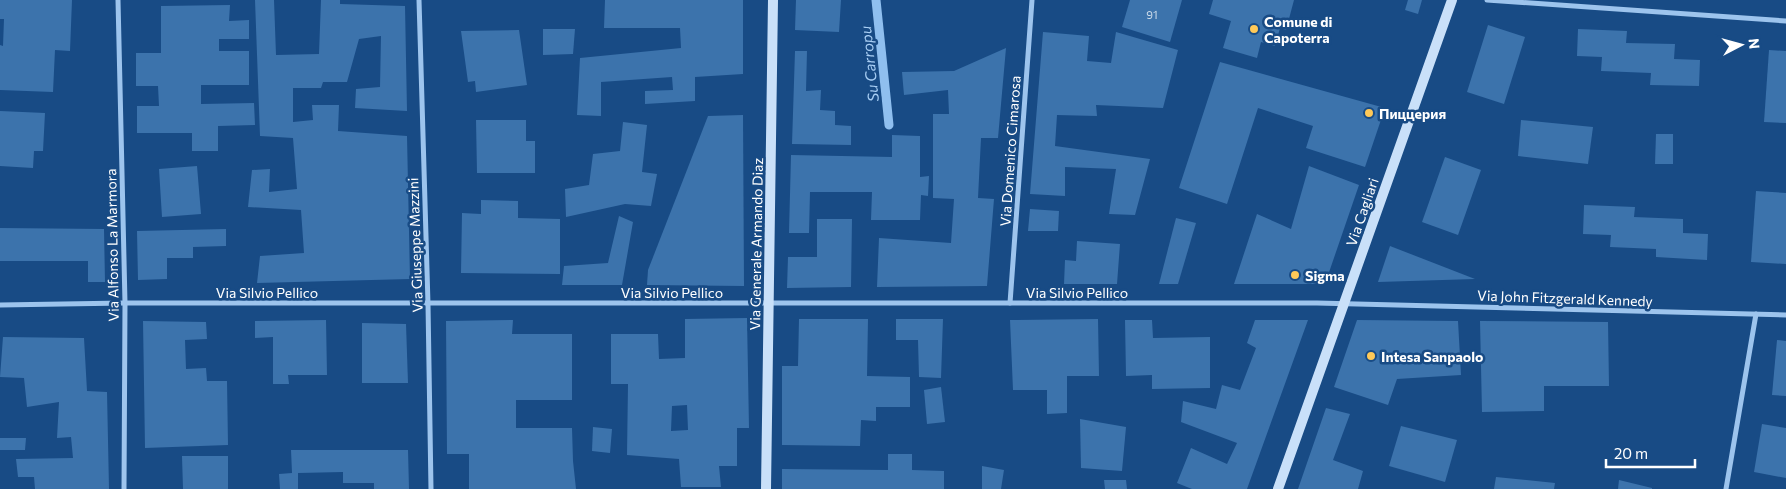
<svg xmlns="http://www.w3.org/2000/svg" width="1786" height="489" viewBox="0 0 1786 489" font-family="Commissioner,sans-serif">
  <rect width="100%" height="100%" fill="#184b85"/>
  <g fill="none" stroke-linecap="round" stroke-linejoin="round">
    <path stroke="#8fbfef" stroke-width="9" d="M 876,0 L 889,125"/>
  </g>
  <g fill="#3c73ac" fill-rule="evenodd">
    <path d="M 0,0 L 72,0 L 70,51 L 55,50 L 53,92 L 0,90 L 0,45 L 3,46 L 4,19 L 0,19 Z"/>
    <path d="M 255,0 L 274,0 L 276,55 L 319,54 L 321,0 L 340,0 L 340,4 L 405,6 L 407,111 L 355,108 L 356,89 L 380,87 L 381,36 L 359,39 L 347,82 L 323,82 L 321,88 L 293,88 L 293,122 L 313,120 L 312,105 L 339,105 L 338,131 L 407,136 L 410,279 L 257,283 L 260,256 L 304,253 L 301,210 L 248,207 L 252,170 L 270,169 L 269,192 L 297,189 L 293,138 L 260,136 Z"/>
    <path d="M 605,0 L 743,0 L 743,74 L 695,77 L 695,101 L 645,104 L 645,91 L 673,90 L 672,77 L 601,82 L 601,116 L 577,115 L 580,58 L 681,48 L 680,28 L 604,28 Z"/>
    <path d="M 796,0 L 841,0 L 839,32 L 795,30 Z"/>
    <path d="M 1130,0 L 1182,0 L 1170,42 L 1122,27 Z"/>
    <path d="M 1213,0 L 1294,0 L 1286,30 L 1280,28 L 1275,46 L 1261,42 L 1257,58 L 1223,48 L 1231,21 L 1209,14 Z"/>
    <path d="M 1408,0 L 1422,0 L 1418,14 L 1405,10 Z"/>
    <path d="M 230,5 L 229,21 L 249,20 L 249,39 L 219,39 L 219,51 L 249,51 L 249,85 L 201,85 L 201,104 L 254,103 L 255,125 L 218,126 L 218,151 L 192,151 L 192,133 L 137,133 L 137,106 L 159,106 L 158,86 L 136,86 L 136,53 L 161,53 L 161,6 Z"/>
    <path d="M 1488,25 L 1525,37 L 1504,104 L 1467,92 Z"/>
    <path d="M 543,29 L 575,29 L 573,54 L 543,55 Z"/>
    <path d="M 1578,29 L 1627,31 L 1626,43 L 1675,44 L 1674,59 L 1700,60 L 1699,86 L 1650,85 L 1651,73 L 1601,71 L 1602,57 L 1577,56 Z"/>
    <path d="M 519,30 L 527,85 L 476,92 L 475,81 L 468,82 L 461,31 Z"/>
    <path d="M 1043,32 L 1089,36 L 1087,61 L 1111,63 L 1116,32 L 1178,50 L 1163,108 L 1096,105 L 1097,116 L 1057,115 L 1055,146 L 1150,159 L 1135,215 L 1109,214 L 1116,169 L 1065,167 L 1065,196 L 1030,194 Z"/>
    <path d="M 1006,48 L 998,138 L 981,138 L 978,198 L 994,199 L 987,286 L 877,287 L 879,238 L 951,243 L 954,199 L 933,198 L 933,114 L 949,114 L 948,90 L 904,95 L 902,72 L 954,71 Z"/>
    <path d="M 1769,50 L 1786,51 L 1786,123 L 1764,122 Z"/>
    <path d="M 795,51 L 807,51 L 806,91 L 821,90 L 820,110 L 835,111 L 835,125 L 851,126 L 851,145 L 792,144 Z"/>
    <path d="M 1220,62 L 1385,108 L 1365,167 L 1306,148 L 1313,126 L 1258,108 L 1227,204 L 1179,188 Z"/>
    <path d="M 0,111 L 45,113 L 43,151 L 34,151 L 33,168 L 0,166 Z"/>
    <path d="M 743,115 L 744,286 L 647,285 L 648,270 L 708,116 Z"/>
    <path d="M 476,120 L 526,120 L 526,141 L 535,141 L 535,173 L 477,173 Z"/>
    <path d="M 1521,120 L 1593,127 L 1588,164 L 1518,156 Z"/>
    <path d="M 623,122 L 647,125 L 642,172 L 657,174 L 651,206 L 625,204 L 566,217 L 565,189 L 589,185 L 593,154 L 620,151 Z"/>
    <path d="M 1656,134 L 1673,134 L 1673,164 L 1655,164 Z"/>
    <path d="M 892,135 L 920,136 L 920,177 L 929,176 L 928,196 L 921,195 L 920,220 L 871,220 L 872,192 L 810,192 L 809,233 L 789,233 L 791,155 L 892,157 Z"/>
    <path d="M 1445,157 L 1481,170 L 1458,235 L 1422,222 Z"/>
    <path d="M 197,166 L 201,214 L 162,217 L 159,169 Z"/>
    <path d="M 1309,166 L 1359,185 L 1325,284 L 1234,284 L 1257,214 L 1291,229 Z"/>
    <path d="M 1756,191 L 1786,193 L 1786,264 L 1751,262 Z"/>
    <path d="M 481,200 L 518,201 L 518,218 L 560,219 L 560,274 L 461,273 L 462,213 L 481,214 Z"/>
    <path d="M 1584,205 L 1635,207 L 1634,217 L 1683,219 L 1683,233 L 1708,234 L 1707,260 L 1656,257 L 1656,249 L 1610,247 L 1611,235 L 1583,234 Z"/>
    <path d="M 1030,209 L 1059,211 L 1058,231 L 1028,231 Z"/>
    <path d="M 619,216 L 633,222 L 622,285 L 562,285 L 564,266 L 608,263 Z"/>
    <path d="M 1176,218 L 1196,223 L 1178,284 L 1159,284 Z"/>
    <path d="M 817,219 L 852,219 L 851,287 L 787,288 L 788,257 L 817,257 Z"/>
    <path d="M 0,228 L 104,229 L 105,282 L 88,282 L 88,261 L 0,261 Z"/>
    <path d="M 226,229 L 226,246 L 193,247 L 193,258 L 167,258 L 167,279 L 138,280 L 137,231 Z"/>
    <path d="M 1077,241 L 1120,244 L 1117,284 L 1064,284 L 1065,260 L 1076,261 Z"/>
    <path d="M 1390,246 L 1475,279 L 1378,282 Z"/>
    <path d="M 747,318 L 749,428 L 737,428 L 737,466 L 719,466 L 721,487 L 681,487 L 679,459 L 627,455 L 628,384 L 611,384 L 611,334 L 658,334 L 659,359 L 685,358 L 685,319 ZM 687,405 L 688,430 L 671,431 L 672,406 Z"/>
    <path d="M 799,319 L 868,319 L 867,376 L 910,377 L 910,407 L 876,407 L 876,421 L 861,420 L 860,446 L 782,445 L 782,366 L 798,366 Z"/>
    <path d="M 896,319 L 943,319 L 941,378 L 919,377 L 918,340 L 896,340 Z"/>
    <path d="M 1098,319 L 1099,376 L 1067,376 L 1067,413 L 1047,414 L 1047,390 L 1013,390 L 1010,320 Z"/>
    <path d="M 326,320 L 327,375 L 288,375 L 289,384 L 273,384 L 273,337 L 255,338 L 255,321 Z"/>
    <path d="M 513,320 L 512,334 L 572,334 L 572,400 L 516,400 L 516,428 L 572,428 L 573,461 L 576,489 L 469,489 L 469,454 L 447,454 L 446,321 Z"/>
    <path d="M 1125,320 L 1152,320 L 1153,338 L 1210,337 L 1210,388 L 1152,389 L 1152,375 L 1126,376 Z"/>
    <path d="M 1255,320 L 1308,320 L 1247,489 L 1192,489 L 1177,483 L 1191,448 L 1227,464 L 1237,443 L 1181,422 L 1183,401 L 1216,409 L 1222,385 L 1240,390 L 1256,348 L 1247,343 Z"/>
    <path d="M 1357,320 L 1458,321 L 1461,375 L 1397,379 L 1388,405 L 1334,387 Z"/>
    <path d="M 143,321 L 206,322 L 207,339 L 185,340 L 186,369 L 206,368 L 207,381 L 227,381 L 228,445 L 145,448 Z"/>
    <path d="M 1480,321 L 1608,322 L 1609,386 L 1544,386 L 1544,411 L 1482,412 Z"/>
    <path d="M 362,323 L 406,324 L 408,383 L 362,383 Z"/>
    <path d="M 3,337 L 84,338 L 87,391 L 107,392 L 109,489 L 35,489 L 34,477 L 18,477 L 16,459 L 73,458 L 71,437 L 57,438 L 59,402 L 27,407 L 24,378 L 0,377 Z"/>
    <path d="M 1777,340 L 1786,341 L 1786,396 L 1772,395 Z"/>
    <path d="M 941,387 L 945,422 L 927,424 L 924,390 Z"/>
    <path d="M 1326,408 L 1350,414 L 1333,460 L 1363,471 L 1358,489 L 1298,489 Z"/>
    <path d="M 1080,419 L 1126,427 L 1122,471 L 1081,468 Z"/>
    <path d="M 1762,424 L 1786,428 L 1786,478 L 1754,472 Z"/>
    <path d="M 1401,426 L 1457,440 L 1445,482 L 1389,466 Z"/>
    <path d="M 593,427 L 612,429 L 610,453 L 592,451 Z"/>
    <path d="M 0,438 L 26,438 L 25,450 L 0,450 Z"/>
    <path d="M 291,450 L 408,450 L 409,489 L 374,489 L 374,483 L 343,483 L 343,472 L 298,473 L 298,489 L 280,489 L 279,474 L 292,473 Z"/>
    <path d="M 888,454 L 912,454 L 912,470 L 944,471 L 944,489 L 782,489 L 782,469 L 888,470 Z"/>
    <path d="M 182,456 L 228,456 L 228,489 L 183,489 Z"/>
    <path d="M 982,466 L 1004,470 L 1001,489 L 982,489 Z"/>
    <path d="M 1496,477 L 1555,483 L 1554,489 L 1494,489 Z"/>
    <path d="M 1104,480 L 1126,480 L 1127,489 L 1105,489 Z"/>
    <path d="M 1619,480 L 1652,488 L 1652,489 L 1618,489 Z"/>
  </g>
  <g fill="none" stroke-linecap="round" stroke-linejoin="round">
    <g stroke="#9dc4ed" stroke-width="5">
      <path d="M 118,0 L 125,303 L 124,489"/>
      <path d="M 419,0 L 428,304 L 431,489"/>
      <path d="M 1487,0 L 1786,21"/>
      <path d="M 1010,303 L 1032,0"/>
      <path d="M 0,305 L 125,303 L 1317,303 L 1786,315"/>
      <path d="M 1726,489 L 1756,314"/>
    </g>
    <g stroke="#c9e0f9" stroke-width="10">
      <path d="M 766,489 L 773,0"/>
      <path d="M 1278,489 L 1452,0"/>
    </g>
  </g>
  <g fill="#ffc958" stroke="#184b85" stroke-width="2">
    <circle cx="1254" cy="29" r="5"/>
    <circle cx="1369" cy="113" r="5"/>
    <circle cx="1295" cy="275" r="5"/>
    <circle cx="1371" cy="356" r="5"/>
  </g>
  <g text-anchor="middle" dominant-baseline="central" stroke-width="5" stroke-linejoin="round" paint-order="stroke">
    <g font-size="11" fill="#cedcea">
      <text x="1152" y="14">91</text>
    </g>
    <g font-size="14" font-weight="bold" fill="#fff" stroke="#184b85" text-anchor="start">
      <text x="1264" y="21">Comune di<tspan x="1264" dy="16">Capoterra</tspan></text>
      <text x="1379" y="113">Пиццерия</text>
      <text x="1305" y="275">Sigma</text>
      <text x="1381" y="356">Intesa Sanpaolo</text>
    </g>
    <g font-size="14" fill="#fff" stroke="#184b85">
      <text transform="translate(1010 151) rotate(-86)">Via Domenico Cimarosa</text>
      <text transform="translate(1362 212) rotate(-71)">Via Cagliari</text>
      <text transform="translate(756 244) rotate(-89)">Via Generale Armando Diaz</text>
      <text transform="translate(112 245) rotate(-91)">Via Alfonso La Marmora</text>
      <text transform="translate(415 245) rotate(-92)">Via Giuseppe Mazzini</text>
      <text x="267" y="292">Via Silvio Pellico</text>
      <text x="672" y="292">Via Silvio Pellico</text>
      <text x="1077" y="292">Via Silvio Pellico</text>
      <text transform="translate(1565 298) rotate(2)">Via John Fitzgerald Kennedy</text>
    </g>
    <g font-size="15" font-style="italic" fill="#a8cef4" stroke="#184b85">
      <text transform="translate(869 64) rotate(-96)">Su Carropu</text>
    </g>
  </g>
  <g transform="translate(1741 45) rotate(84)" stroke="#184b85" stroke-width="4" paint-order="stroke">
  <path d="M0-4L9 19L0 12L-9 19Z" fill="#ffffff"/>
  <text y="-8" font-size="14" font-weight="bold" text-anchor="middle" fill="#ffffff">N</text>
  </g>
  <path d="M1606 459v8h89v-8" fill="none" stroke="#ffffff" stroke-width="2.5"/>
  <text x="1614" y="459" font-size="15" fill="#ffffff" stroke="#184b85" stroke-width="4" paint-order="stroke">20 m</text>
</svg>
